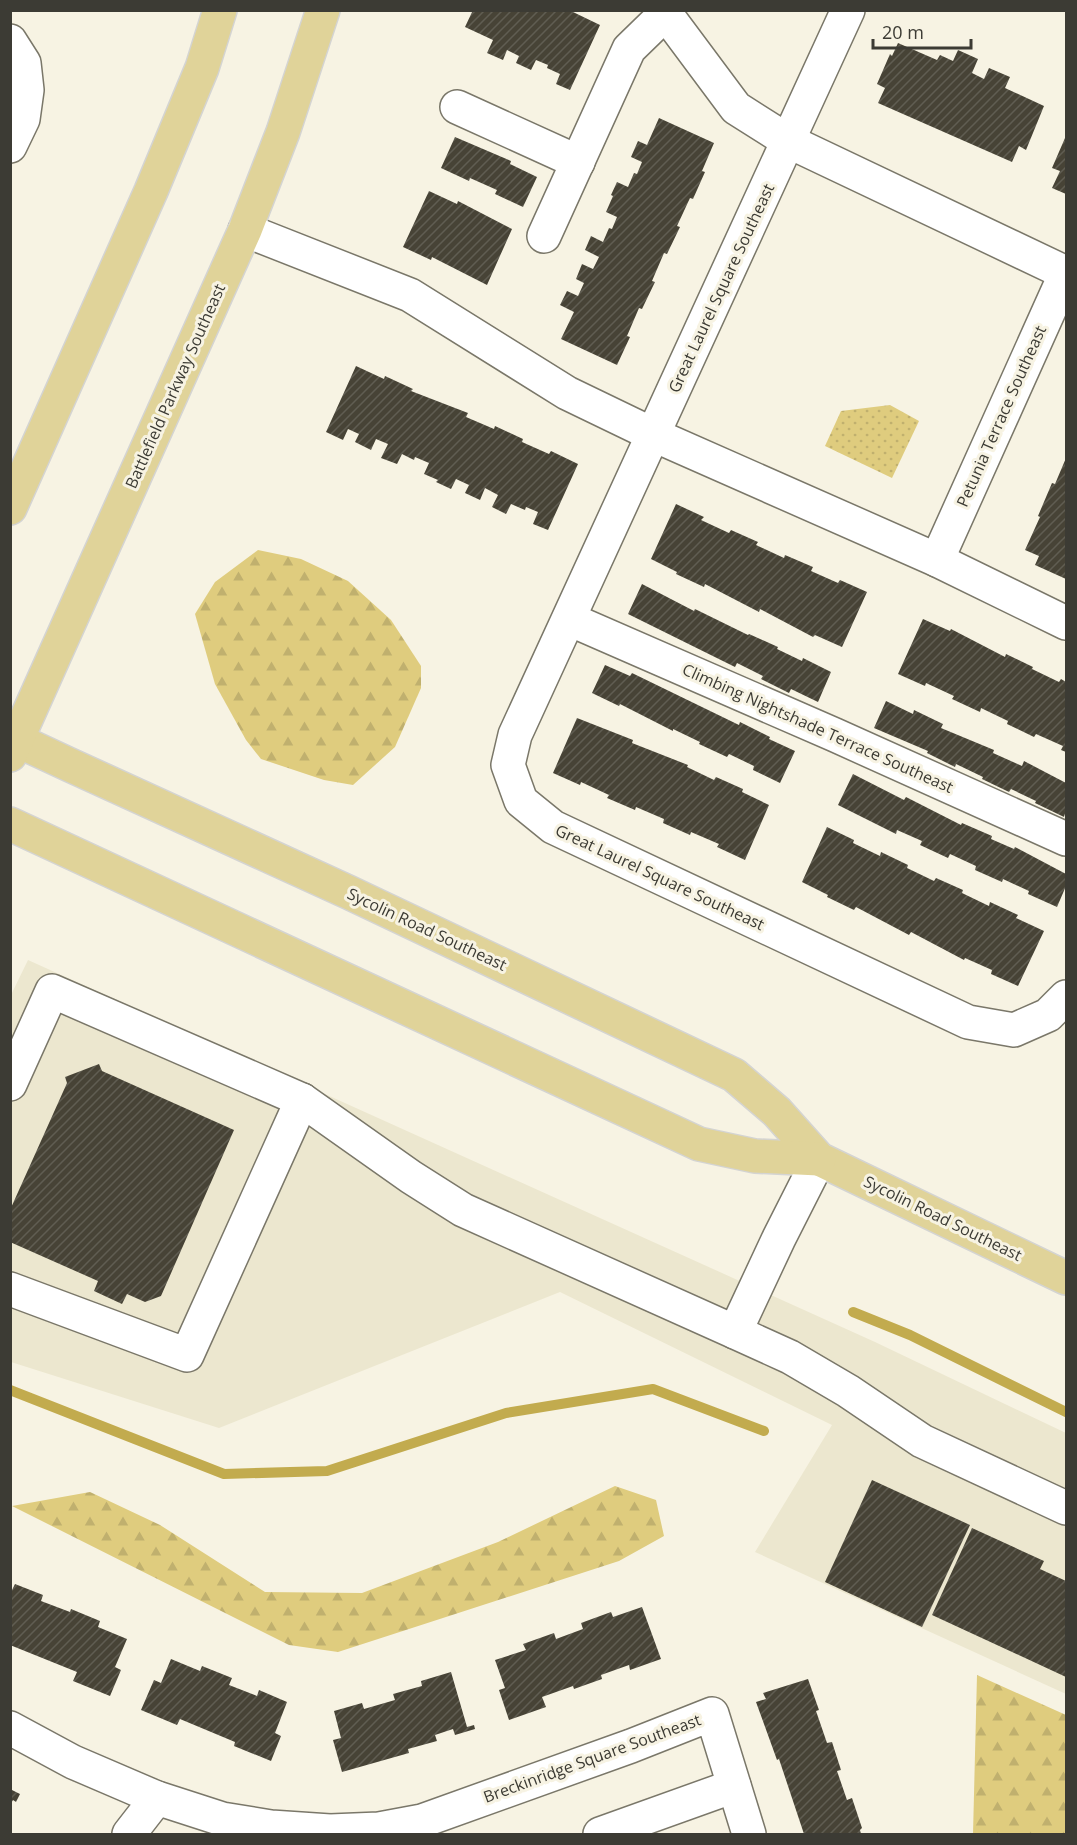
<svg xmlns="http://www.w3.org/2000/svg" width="1077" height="1845" viewBox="0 0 1077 1845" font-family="'Open Sans',sans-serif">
  <defs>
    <pattern id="forest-firs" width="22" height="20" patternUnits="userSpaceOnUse" patternTransform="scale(1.5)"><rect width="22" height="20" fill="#dfcc7e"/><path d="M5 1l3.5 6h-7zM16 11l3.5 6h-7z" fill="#c0b06e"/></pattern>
    <pattern id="park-dots" width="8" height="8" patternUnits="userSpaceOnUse" patternTransform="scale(1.5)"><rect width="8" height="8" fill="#dfcc7e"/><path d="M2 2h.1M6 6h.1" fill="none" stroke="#c0b06e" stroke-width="1.8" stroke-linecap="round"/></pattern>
    <pattern id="building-hatch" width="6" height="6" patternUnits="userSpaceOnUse" patternTransform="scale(1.5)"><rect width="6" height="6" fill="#474336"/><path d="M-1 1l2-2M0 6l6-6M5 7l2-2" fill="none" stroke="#605d52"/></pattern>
  </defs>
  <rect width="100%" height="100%" fill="#f7f3e3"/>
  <path fill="#ece7cf" d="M 28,960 L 875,1342 L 1066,1433 L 1066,1694 L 755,1552 L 832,1425 L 560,1292 L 219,1428 L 11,1362 L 10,997 Z"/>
  <g fill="url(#forest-firs)">
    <path d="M 258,550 L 301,559 L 348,581 L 391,620 L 421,666 L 421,688 L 395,747 L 353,785 L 324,780 L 261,759 L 246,740 L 215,684 L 195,614 L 215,582 Z"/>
    <path d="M 615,1486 L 656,1500 L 664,1536 L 619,1561 L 338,1652 L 289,1645 L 12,1506 L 90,1492 L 160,1525 L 265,1592 L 362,1593 L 498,1542 Z"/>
    <path d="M 977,1675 L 1066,1715 L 1066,1834 L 973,1834 Z"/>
  </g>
  <path fill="url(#park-dots)" d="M 890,405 L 919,421 L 892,478 L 825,446 L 841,411 Z"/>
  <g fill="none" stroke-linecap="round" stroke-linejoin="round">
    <g stroke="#c2ab4e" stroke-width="10">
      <path d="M 853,1312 L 910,1335 L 1066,1412"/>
      <path d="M 10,1390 L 224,1474 L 327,1471 L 506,1413 L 653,1389 L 764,1431"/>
    </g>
  </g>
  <g fill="url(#building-hatch)">
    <path d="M 473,10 L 573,10 L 573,12 L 600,25 L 570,90 L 556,84 L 560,74 L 547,68 L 548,65 L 536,60 L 531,70 L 516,63 L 519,56 L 507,50 L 503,60 L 487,53 L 493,40 L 465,27 Z"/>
    <path d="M 898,43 L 937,60 L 940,55 L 953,61 L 958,50 L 978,59 L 972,73 L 984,79 L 989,68 L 1010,77 L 1005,88 L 1044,106 L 1026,150 L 1019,146 L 1012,162 L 878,103 L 885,88 L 877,84 L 890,54 L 892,56 Z"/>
    <path d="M 659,118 L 714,143 L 702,171 L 705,172 L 693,199 L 690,198 L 677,226 L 680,227 L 667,254 L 664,253 L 652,281 L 655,282 L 642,309 L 639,308 L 627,336 L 630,337 L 617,365 L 561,339 L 574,312 L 560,305 L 567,291 L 578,296 L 584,283 L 576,279 L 582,264 L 593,269 L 599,257 L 585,250 L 591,236 L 603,242 L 609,228 L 612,229 L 617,217 L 606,212 L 613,196 L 611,195 L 617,182 L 628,187 L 634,173 L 637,174 L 642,162 L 631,157 L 638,141 L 647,145 Z"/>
    <path d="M 455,137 L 511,161 L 510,164 L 537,177 L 523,207 L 495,194 L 497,190 L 470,178 L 469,181 L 441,168 Z"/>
    <path d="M 1065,138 L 1066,139 L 1066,194 L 1052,188 L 1060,171 L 1052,168 Z"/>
    <path d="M 429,191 L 457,204 L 458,201 L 512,229 L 487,285 L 432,257 L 431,260 L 403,247 Z"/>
    <path d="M 356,366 L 384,379 L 385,376 L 413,389 L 411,391 L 468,413 L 466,417 L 494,429 L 495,426 L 523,439 L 522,442 L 549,454 L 551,451 L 578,464 L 548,530 L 533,524 L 538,512 L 526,507 L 525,510 L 511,504 L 506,514 L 492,507 L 498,495 L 485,488 L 480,500 L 465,493 L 469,485 L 456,479 L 451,489 L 436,482 L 438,480 L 424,474 L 429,463 L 415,457 L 414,460 L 402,454 L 397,464 L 381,458 L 388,444 L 376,439 L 371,450 L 355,442 L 359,434 L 348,429 L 343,440 L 326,432 Z"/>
    <path d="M 1066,458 L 1066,579 L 1035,565 L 1039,556 L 1025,550 L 1040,517 L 1038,516 L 1052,483 L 1055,484 Z"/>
    <path d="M 676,504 L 704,517 L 701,520 L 729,533 L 731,530 L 758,542 L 756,545 L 784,558 L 785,555 L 813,567 L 811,571 L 838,583 L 840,580 L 867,592 L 842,647 L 815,635 L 813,637 L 760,609 L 759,612 L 705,584 L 704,587 L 676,574 L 677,572 L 651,559 Z"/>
    <path d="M 642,584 L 694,611 L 695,609 L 748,635 L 749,634 L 778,647 L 777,649 L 802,661 L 803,658 L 831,672 L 818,702 L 791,689 L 789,693 L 761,679 L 763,676 L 737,663 L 735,667 L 628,614 Z"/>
    <path d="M 923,619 L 950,631 L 951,629 L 1005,657 L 1006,654 L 1033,667 L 1032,669 L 1059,682 L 1061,679 L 1066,682 L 1066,752 L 1061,750 L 1063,746 L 1036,734 L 1034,737 L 1007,724 L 1008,721 L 981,708 L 980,712 L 952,699 L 954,696 L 926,683 L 925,686 L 898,674 Z"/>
    <path d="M 605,665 L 630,676 L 632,673 L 739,725 L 740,722 L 770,737 L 769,739 L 795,751 L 780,783 L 753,770 L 754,766 L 729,754 L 727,757 L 699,744 L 700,742 L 673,729 L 673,731 L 620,704 L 619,706 L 592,693 Z"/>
    <path d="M 886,701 L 913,714 L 914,710 L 943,724 L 941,728 L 994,750 L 993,753 L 1022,766 L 1024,761 L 1066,783 L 1066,810 L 1064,817 L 1035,803 L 1036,801 L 1011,789 L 1009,792 L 982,779 L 983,777 L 956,764 L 955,767 L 927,753 L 928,751 L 874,728 Z"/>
    <path d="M 577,718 L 633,740 L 632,743 L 688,765 L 687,767 L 714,780 L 716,777 L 743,789 L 742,792 L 769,805 L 745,860 L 717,847 L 719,844 L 691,832 L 690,835 L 663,823 L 664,819 L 636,807 L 635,810 L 607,798 L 609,795 L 581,782 L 580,785 L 553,773 Z"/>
    <path d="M 853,774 L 904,800 L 906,797 L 961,825 L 962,823 L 992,836 L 991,839 L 1014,849 L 1015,847 L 1066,874 L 1066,886 L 1057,907 L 1028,894 L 1029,891 L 1003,879 L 1002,882 L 975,870 L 976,866 L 950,854 L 948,858 L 920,845 L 922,841 L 897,830 L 896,834 L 838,805 Z"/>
    <path d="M 827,827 L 854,840 L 853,843 L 880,856 L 881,852 L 908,865 L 907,868 L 934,881 L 936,878 L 963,890 L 962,893 L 989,906 L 990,902 L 1018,915 L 1016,918 L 1044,931 L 1018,986 L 991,974 L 992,970 L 965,958 L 964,960 L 911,932 L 909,935 L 856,907 L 854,910 L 827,897 L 828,895 L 802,882 Z"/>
    <path d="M 99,1064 L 102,1071 L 234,1130 L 161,1296 L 145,1302 L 127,1294 L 122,1304 L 94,1291 L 98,1281 L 10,1242 L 10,1210 L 67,1083 L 65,1077 Z"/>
    <path d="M 872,1480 L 970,1525 L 922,1627 L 825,1582 Z"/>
    <path d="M 972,1528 L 1044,1561 L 1040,1569 L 1066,1581 L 1066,1677 L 932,1615 Z"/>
    <path d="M 15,1584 L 43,1595 L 41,1601 L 70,1612 L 71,1609 L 100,1621 L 98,1627 L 127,1639 L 115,1667 L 121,1670 L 110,1696 L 73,1681 L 77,1672 L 10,1645 L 10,1594 Z"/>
    <path d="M 642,1607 L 661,1659 L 630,1670 L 629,1665 L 601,1675 L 602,1679 L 574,1689 L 573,1686 L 542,1697 L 546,1707 L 509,1720 L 499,1690 L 505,1688 L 495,1660 L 526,1650 L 523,1644 L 554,1633 L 556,1639 L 583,1629 L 581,1623 L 611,1612 L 613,1617 Z"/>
    <path d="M 171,1659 L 200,1671 L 202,1666 L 232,1678 L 229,1685 L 257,1696 L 259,1690 L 287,1702 L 275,1733 L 281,1736 L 271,1761 L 234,1746 L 235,1742 L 180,1719 L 177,1725 L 141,1710 L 154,1680 L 161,1683 Z"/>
    <path d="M 451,1672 L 467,1727 L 474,1725 L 475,1729 L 455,1735 L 453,1729 L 435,1735 L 437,1741 L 408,1749 L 409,1753 L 342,1772 L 333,1740 L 341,1738 L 334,1711 L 362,1703 L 364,1709 L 395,1700 L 393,1694 L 422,1686 L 421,1681 Z"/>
    <path d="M 808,1679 L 819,1710 L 816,1711 L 827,1743 L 832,1742 L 841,1770 L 837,1771 L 847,1800 L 852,1798 L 862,1828 L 860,1830 L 861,1834 L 804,1834 L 779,1759 L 777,1760 L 756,1702 L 766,1699 L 763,1693 Z"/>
    <path d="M 10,1789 L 20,1794 L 16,1802 L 13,1800 L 10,1805 Z"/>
  </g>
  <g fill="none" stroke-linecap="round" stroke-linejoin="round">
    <defs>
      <g id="minor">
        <path d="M 663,10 L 736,108 L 788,141 L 1066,273"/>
        <path d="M 848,10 L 515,735 L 508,765 L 521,801 L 553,827 L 968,1022 L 1014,1030 L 1048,1015 L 1066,997"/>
        <path d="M 10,41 L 24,63 L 27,90 L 23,119 L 10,146"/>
        <path d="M 457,107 L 578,162"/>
        <path d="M 245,230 L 410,295 L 567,393 L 654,435 L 937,560 L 1066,623"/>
        <path d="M 544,236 L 629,49 L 665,14"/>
        <path d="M 937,560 L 1066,273"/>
        <path d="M 569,619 L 835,735 L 1066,839"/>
        <path d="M 10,1084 L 52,991 L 302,1100 L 411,1177 L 463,1210 L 735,1332 L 779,1238 L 819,1159"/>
        <path d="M 10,1289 L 187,1355 L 302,1100"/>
        <path d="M 735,1332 L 790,1357 L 848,1391 L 922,1441 L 1066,1508"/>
        <path d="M 10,1728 L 73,1762 L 157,1798 L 222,1819 L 271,1827 L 330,1831 L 379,1829 L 422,1821 L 631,1746 L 712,1714 L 749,1834"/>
        <path d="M 129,1834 L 157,1798"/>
        <path d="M 600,1834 L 734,1786"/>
      </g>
      <g id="major">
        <path d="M 10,508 L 151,191 L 202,68 L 220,10"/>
        <path d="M 10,737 L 70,765 L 348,892 L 734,1075 L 777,1112 L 819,1159 L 1066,1278"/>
        <path d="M 10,755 L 245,230 L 283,132 L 323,10"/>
        <path d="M 10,824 L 699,1144 L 755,1156 L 819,1159"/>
      </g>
    </defs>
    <use href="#minor" stroke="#7a7769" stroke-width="36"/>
    <use href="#major" stroke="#d4d4d2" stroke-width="36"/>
    <use href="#minor" stroke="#fff" stroke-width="33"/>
    <use href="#major" stroke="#e0d399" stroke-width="33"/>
  </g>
  <g text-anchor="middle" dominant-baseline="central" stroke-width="6" stroke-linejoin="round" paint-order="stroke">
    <g font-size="16" fill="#3c3b34" stroke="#f7f3e3">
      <text transform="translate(721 288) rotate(-65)">Great Laurel Square Southeast</text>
      <text transform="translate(175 386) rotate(-66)">Battlefield Parkway Southeast</text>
      <text transform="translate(1001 416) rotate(-66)">Petunia Terrace Southeast</text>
      <text transform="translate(818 728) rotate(24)">Climbing Nightshade Terrace Southeast</text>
      <text transform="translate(660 877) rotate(25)">Great Laurel Square Southeast</text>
      <text transform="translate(427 929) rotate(25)">Sycolin Road Southeast</text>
      <text transform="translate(943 1218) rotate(26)">Sycolin Road Southeast</text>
      <text transform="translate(592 1758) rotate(-20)">Breckinridge Square Southeast</text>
    </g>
  </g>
  <rect width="1077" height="1845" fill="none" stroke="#3c3b34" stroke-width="24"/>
  <path d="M873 39v9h98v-9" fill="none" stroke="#3c3b34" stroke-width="3"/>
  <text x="882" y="39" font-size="18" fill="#3c3b34" stroke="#f7f3e3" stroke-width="4.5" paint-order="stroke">20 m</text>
</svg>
